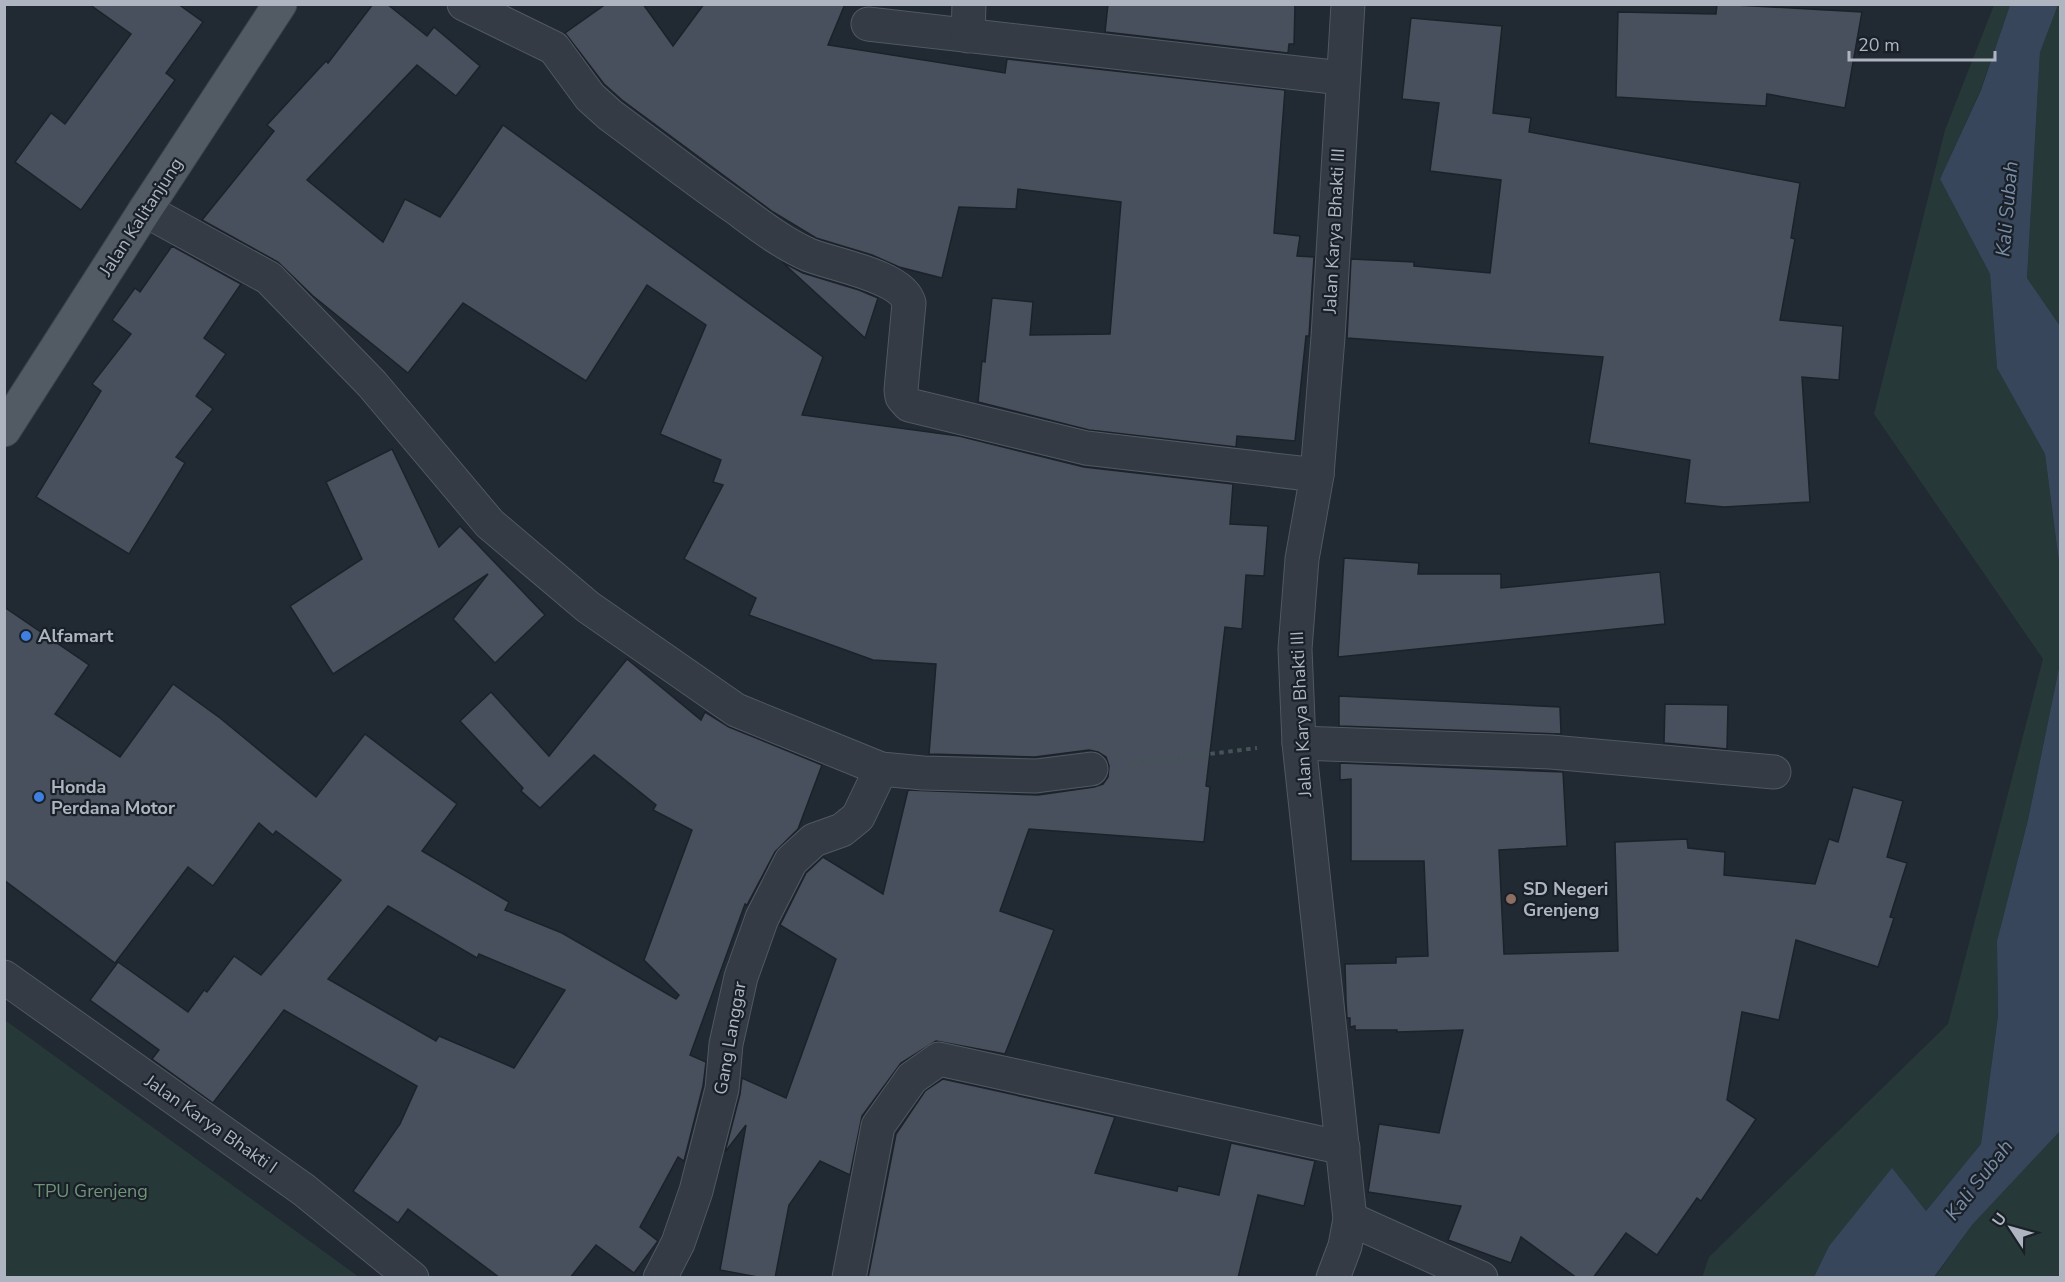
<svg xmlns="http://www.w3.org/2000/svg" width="2065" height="1282" viewBox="0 0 2065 1282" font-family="'Nunito Sans',sans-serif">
  <rect width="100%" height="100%" fill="#212933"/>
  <g fill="#273838">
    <path d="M 1994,5 L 2010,5 L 1981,89 L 1940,179 L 1990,274 L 1997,368 L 2045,454 L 2060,570 L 2060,663 L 2028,820 L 1997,941 L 1998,1016 L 1981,1144 L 1926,1211 L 1892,1169 L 1829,1246 L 1814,1277 L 1702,1278 L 1709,1257 L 1948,1024 L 2043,659 L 1874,414 L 1945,130 Z"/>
    <path d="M 2058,5 L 2060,5 L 2060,326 L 2027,278 L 2040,51 Z"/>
    <path d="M 4,1020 L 5,1020 L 359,1277 L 5,1277 Z"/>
    <path d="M 2060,1131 L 2060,1277 L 1934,1278 L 1972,1225 Z"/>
  </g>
  <g fill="#38465b">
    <path d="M 2010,5 L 2058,5 L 2040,52 L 2027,278 L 2060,326 L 2060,570 L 2045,454 L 1997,368 L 1990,274 L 1940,179 L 1981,90 Z"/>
    <path d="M 2060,663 L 2060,1131 L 1972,1225 L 1934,1277 L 1814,1277 L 1829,1246 L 1892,1168 L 1926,1211 L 1981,1144 L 1998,1016 L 1997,941 L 2028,820 Z"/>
  </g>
  <g fill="#47505c" stroke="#1c222a" stroke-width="1.5" fill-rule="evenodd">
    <path d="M 89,4 L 178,4 L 203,22 L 166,73 L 175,80 L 81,210 L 15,162 L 51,113 L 65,124 L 131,34 Z"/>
    <path d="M 373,4 L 387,4 L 427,36 L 434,27 L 480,66 L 456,96 L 417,65 L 307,180 L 383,242 L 405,199 L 440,217 L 503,125 L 823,357 L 802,415 L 959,436 L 1084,467 L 1233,484 L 1230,524 L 1268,526 L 1264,576 L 1246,575 L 1242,629 L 1225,627 L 1206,786 L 1210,787 L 1204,842 L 1029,829 L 1000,911 L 1054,930 L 1005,1054 L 936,1041 L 901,1063 L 862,1116 L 850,1175 L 820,1161 L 789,1205 L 775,1278 L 763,1278 L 720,1270 L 746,1125 L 725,1152 L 740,1094 L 742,1078 L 786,1098 L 836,959 L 780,925 L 806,873 L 823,857 L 883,894 L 908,790 L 1038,795 L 1094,787 L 1103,784 L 1108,777 L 1109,766 L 1106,757 L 1098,752 L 1089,750 L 1035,757 L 929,754 L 936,664 L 873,660 L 749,615 L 756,598 L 684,559 L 723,485 L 713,482 L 721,460 L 660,434 L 706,325 L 647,285 L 586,381 L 463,303 L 408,373 L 313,296 L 278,262 L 202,220 L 274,131 L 267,125 L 326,61 L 328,63 Z"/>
    <path d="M 606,4 L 643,4 L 673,46 L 704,4 L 845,4 L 828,45 L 1005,73 L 1007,59 L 1285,90 L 1274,233 L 1300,236 L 1297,256 L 1314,257 L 1309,336 L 1306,336 L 1295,441 L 1237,436 L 1236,447 L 1089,430 L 978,402 L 982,361 L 985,362 L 992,298 L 1033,302 L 1030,335 L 1110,334 L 1121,202 L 1018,189 L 1016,209 L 959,207 L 942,278 L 899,267 L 872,255 L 816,238 L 773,212 L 622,100 L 604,84 L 565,33 Z"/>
    <path d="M 1108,4 L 1295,4 L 1294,44 L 1289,44 L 1288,53 L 1105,32 Z"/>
    <path d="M 1717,4 L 1862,12 L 1845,108 L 1767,94 L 1766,106 L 1616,97 L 1618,12 L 1716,14 Z"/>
    <path d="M 1411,18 L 1502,26 L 1493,113 L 1531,118 L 1529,132 L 1800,183 L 1791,238 L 1795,239 L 1780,320 L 1843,326 L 1839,380 L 1802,377 L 1810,502 L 1724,507 L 1685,503 L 1690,460 L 1589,443 L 1603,357 L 1347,338 L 1351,259 L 1414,262 L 1414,266 L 1490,273 L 1501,180 L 1430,171 L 1439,103 L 1402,99 Z"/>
    <path d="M 172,246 L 241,284 L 204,338 L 226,354 L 196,396 L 213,409 L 176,457 L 185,463 L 129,554 L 36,497 L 101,391 L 92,384 L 131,334 L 112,320 L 135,288 L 140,292 Z"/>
    <path d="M 782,262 L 803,273 L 859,290 L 878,298 L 865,338 Z"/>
    <path d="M 392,449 L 439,547 L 460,526 L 545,615 L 495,663 L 453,619 L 488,574 L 333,674 L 290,606 L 362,559 L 326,482 Z"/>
    <path d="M 1344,558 L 1419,563 L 1418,574 L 1501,574 L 1501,588 L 1660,572 L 1665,624 L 1338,657 Z"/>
    <path d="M 4,607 L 89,665 L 55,714 L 120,757 L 173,684 L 220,718 L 316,797 L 365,734 L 457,804 L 422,851 L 509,902 L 505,910 L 562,933 L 676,999 L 679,995 L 644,960 L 692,830 L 653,810 L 656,805 L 594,755 L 540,808 L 521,791 L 523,788 L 460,721 L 491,692 L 549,756 L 627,659 L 701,720 L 705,712 L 729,727 L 822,765 L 798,829 L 775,852 L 747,905 L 745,904 L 690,1055 L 706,1062 L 703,1086 L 684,1161 L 678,1157 L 640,1227 L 658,1241 L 634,1273 L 596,1245 L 570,1278 L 500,1278 L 408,1209 L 398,1223 L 353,1191 L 400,1124 L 417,1086 L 284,1010 L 213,1103 L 152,1059 L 159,1050 L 90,1000 L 118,962 L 188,1012 L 204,990 L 207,992 L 234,956 L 261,975 L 341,880 L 276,831 L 273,835 L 259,823 L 213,886 L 188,867 L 115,963 L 4,880 ZM 388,906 L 477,958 L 479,954 L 565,990 L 514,1068 L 439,1036 L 436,1041 L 328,979 Z"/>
    <path d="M 1339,696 L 1560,707 L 1561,734 L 1339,726 Z"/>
    <path d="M 1665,704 L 1728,705 L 1727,749 L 1664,743 Z"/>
    <path d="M 1340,763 L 1563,772 L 1567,846 L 1499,850 L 1504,954 L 1618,951 L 1615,842 L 1687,839 L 1688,848 L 1725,852 L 1724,875 L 1815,884 L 1829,839 L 1838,842 L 1853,787 L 1903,801 L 1887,857 L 1907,863 L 1890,917 L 1894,918 L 1878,967 L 1796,940 L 1779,1020 L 1742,1012 L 1727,1100 L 1756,1119 L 1701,1201 L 1697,1198 L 1657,1255 L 1626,1233 L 1593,1278 L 1577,1278 L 1521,1237 L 1511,1263 L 1448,1240 L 1461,1206 L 1368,1192 L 1379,1124 L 1439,1133 L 1463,1030 L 1397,1032 L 1397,1030 L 1355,1030 L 1355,1026 L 1350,1027 L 1350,1018 L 1347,1018 L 1346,1001 L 1345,964 L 1396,963 L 1396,957 L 1428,956 L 1424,861 L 1351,861 L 1351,779 L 1340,780 Z"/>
    <path d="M 943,1079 L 1115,1117 L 1095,1173 L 1177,1191 L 1178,1186 L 1219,1195 L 1231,1143 L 1315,1161 L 1304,1206 L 1258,1195 L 1238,1278 L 868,1278 L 896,1134 L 925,1091 Z"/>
  </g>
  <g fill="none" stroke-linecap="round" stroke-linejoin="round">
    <defs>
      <g id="street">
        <path d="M 464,4 L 554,48 L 590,97 L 610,115 C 652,146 693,178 736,208 C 759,225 782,243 809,255 C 834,265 902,276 909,303 L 901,390 L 902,397 L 909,405 L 1086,448 L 1317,475"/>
        <path d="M 868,24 L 1342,78"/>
        <path d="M 968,36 L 969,4"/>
        <path d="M 145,210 L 269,278 L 372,384 L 490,524 L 588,607 L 736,710 L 881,769 L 923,773 L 1036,776 L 1091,769"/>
        <path d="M 1299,743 L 1551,752 L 1774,772"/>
        <path d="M 4,977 L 304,1190 L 412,1278"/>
        <path d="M 1350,1219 L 1481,1278"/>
        <path d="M 660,1278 L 678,1243 L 696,1191 L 722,1089 L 726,1044 L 741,977 L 762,918 L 791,861 L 814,840 L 842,830 L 858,817 L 881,769"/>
        <path d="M 849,1278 L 878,1126 L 912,1078 L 939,1059 L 1343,1148"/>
        <path d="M 1333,1278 L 1345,1246 L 1350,1219 L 1299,743 L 1295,649 L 1302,559 L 1317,475 L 1328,337 L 1348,4"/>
      </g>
      <path id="primary" d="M 4,430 L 145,210 L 280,4"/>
    </defs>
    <use href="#street" stroke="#525862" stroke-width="35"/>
    <use href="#primary" stroke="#3e444d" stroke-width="35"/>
    <path stroke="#445356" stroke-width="4" stroke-dasharray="4.5 4.5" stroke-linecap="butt" d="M 1130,764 L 1257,748"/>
    <use href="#street" stroke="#343b44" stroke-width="33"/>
    <use href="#primary" stroke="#525a64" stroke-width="33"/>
  </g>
  <g fill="#3f7fe0" stroke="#1a2028" stroke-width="2">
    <circle cx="26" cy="636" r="6"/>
    <circle cx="39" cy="797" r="6"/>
  </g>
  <circle fill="#8d6e63" stroke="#1a2028" stroke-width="2" cx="1511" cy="899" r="6"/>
  <g text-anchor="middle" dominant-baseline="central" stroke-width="4.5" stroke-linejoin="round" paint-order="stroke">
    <g font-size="18" fill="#aeb5c1" stroke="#1a2028">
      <text transform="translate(141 217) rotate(-57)">Jalan Kalitanjung</text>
      <text transform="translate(1334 231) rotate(-87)">Jalan Karya Bhakti III</text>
      <text transform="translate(1301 714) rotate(-93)">Jalan Karya Bhakti III</text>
      <text transform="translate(730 1038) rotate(-80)">Gang Langgar</text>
      <text transform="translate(211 1124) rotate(35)">Jalan Karya Bhakti I</text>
    </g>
    <g font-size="18" font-weight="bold" fill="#aeb5c1" stroke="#1a2028" text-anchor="start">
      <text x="38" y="636">Alfamart</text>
      <text x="51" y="787">Honda<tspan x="51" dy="21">Perdana Motor</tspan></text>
      <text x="1523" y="889">SD Negeri<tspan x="1523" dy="21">Grenjeng</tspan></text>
    </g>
    <g font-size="18" fill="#709478" stroke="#1a2028">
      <text x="91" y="1191">TPU Grenjeng</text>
    </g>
    <g font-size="20" font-style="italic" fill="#798da7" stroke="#1a2028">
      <text transform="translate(2007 209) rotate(-85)">Kali Subah</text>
      <text transform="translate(1979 1180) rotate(-52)">Kali Subah</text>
    </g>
  </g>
  <rect width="2065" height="1282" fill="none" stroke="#aeb5c1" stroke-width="12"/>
  <g transform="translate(2011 1228) rotate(306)" stroke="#1a2028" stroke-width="4.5" paint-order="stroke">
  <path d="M0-4.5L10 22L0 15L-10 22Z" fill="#aeb5c1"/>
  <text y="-9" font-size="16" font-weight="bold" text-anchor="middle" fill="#aeb5c1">U</text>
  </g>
  <path d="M1849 51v9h146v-9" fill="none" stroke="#aeb5c1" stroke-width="3"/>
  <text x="1858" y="51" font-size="18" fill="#aeb5c1" stroke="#1a2028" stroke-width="4.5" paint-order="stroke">20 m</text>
</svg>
